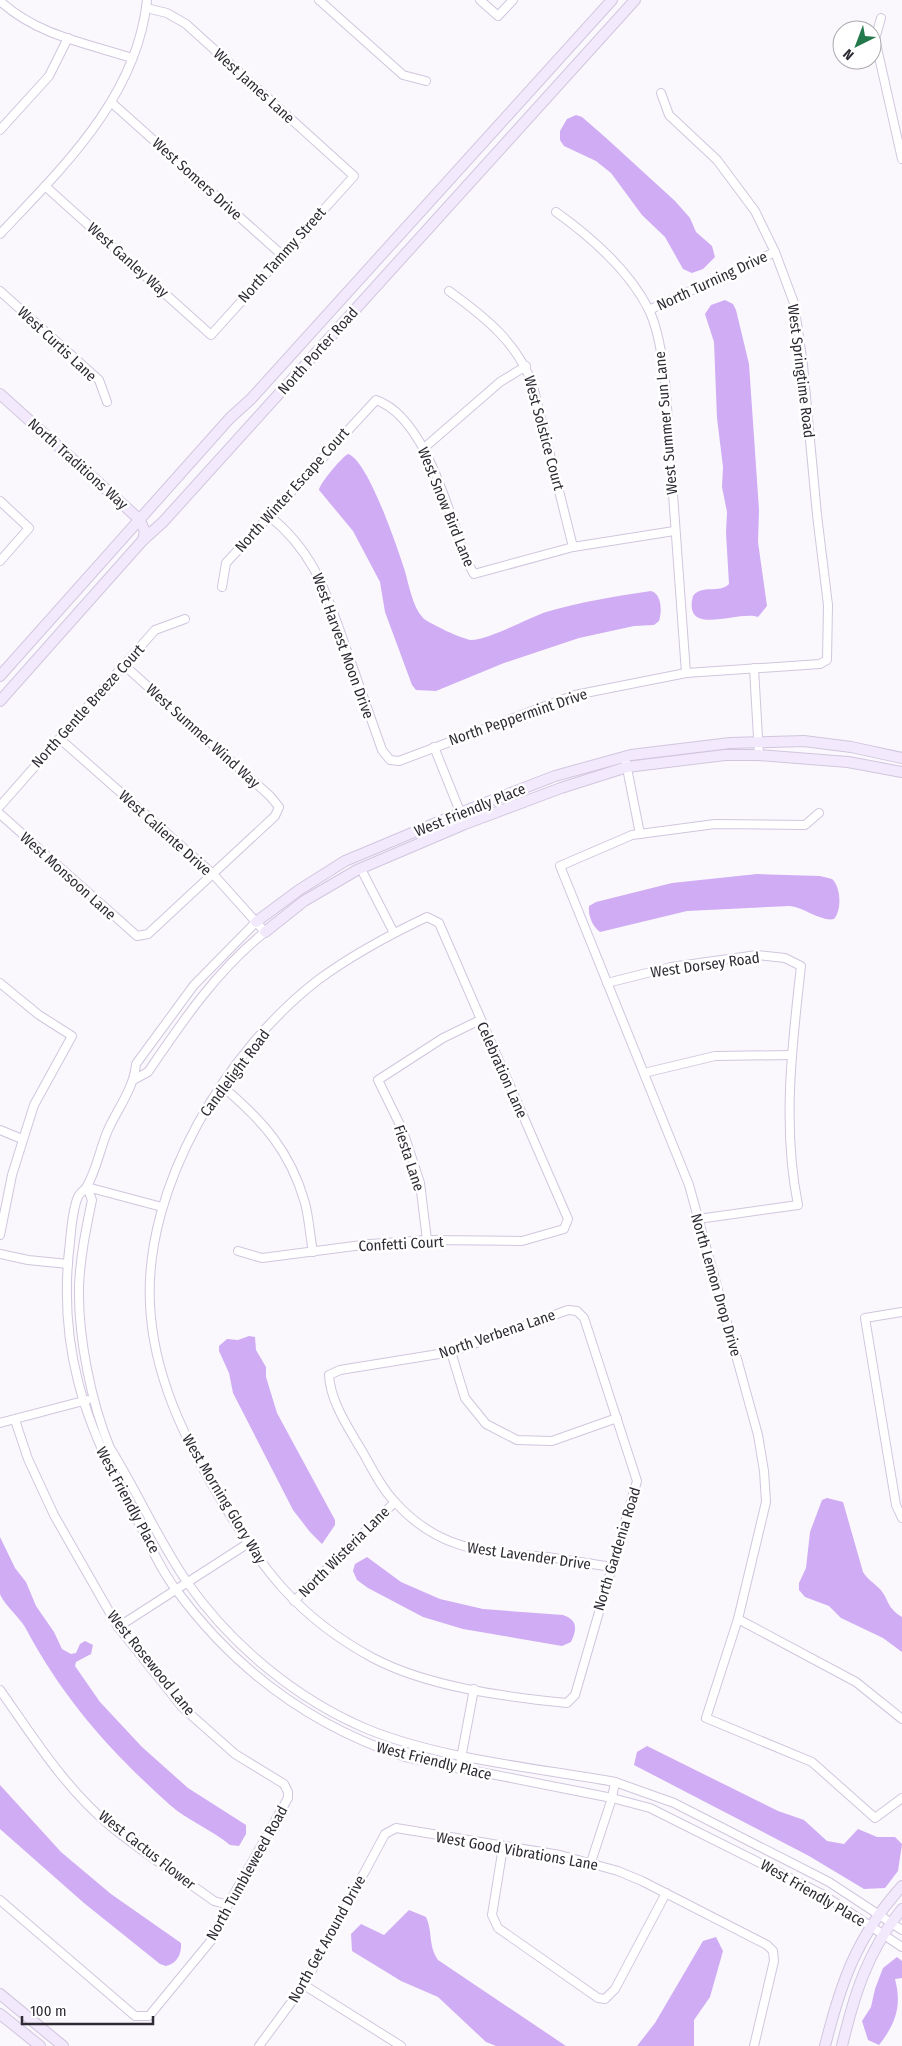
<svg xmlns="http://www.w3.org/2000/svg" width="902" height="2046" font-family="'Fira Sans Condensed',sans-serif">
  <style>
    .water { fill: #cfacf4 }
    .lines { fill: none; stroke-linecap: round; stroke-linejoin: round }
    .street-casing { stroke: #d1c6de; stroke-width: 10 }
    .secondary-casing { stroke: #d1c6de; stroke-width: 12 }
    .street { stroke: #fff; stroke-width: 8 }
    .secondary { stroke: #f3e9fd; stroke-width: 10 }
    .labels { text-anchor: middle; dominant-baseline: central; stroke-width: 5; stroke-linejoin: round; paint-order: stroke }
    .street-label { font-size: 15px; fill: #2f2b34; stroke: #fff }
  </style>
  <rect width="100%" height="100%" fill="#faf8fd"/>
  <g class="water">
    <polygon points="576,115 582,117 605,137 675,201 690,218 696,232 712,246 715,257 703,269 692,273 683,269 665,237 642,215 611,173 596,161 564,146 560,140 560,131 567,119"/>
    <path d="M 725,300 L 733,304 L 736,310 L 749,364 L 759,510 L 758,542 L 767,606 L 758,617 C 739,610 682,638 693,596 C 702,584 719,594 729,584 L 726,533 L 727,512 L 722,487 L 723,467 L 717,418 L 714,342 L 705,314 L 711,305 Z"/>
    <path d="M 348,454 C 368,460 397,547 404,568 C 409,584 412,606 423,618 C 430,624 462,639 471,640 C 489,640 528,618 546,612 C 580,602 616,596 651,591 C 662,594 662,612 659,621 L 654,625 L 634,626 L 579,638 L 504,663 L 436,691 L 416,690 L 412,685 L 385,612 L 380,582 L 353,531 L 319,490 C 320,483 342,457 348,454 Z"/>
    <path d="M 757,874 L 820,876 L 832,879 C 841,887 842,910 834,919 C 822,922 805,908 790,906 L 687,911 L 600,932 C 592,926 588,915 589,906 L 596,902 L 672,883 Z"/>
    <polygon points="249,1336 255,1337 256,1350 266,1367 266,1377 277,1413 335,1520 335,1525 322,1544 310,1532 293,1510 233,1393 229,1373 219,1351 219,1346 227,1339 238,1340"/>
    <path d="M 827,1498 L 843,1502 L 863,1572 C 868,1580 874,1583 880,1589 C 890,1601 886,1607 902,1617 L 902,1652 L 883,1638 L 841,1618 L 829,1606 L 805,1597 L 799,1590 L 799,1583 L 806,1568 L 810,1532 L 822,1500 Z"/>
    <path d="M 0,1537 L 15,1568 L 26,1582 L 36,1606 L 54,1632 L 62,1649 L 71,1654 L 76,1653 L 80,1644 L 85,1641 L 93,1645 L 91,1654 L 76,1662 L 75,1666 L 100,1702 L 142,1747 L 188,1788 L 246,1825 L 246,1834 L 239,1846 L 230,1845 C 212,1830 187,1820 170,1805 C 109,1750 64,1700 25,1627 C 19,1617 3,1603 0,1594 C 0,1583 0,1550 0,1537 Z"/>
    <path d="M 367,1557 L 401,1582 L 440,1599 L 483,1609 L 563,1615 C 578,1620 577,1629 571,1642 L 562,1646 L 463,1629 L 423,1617 L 368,1588 L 357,1580 L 353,1571 L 355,1564 Z"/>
    <polygon points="647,1746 778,1811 804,1820 827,1841 844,1844 858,1829 877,1837 895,1837 902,1844 898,1871 885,1888 864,1889 809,1856 634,1765 637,1752"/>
    <path d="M 0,1785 L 61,1852 L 111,1894 L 181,1943 C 182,1953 177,1964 166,1966 L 160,1964 L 84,1903 L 0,1829 Z"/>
    <path d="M 409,1910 L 426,1917 C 433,1933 428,1945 438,1960 L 566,2046 L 496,2046 L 486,2042 L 438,1997 L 401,1981 L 352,1951 L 351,1934 L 361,1924 L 384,1935 Z"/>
    <polygon points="716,1937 723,1951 710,1997 694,2020 694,2046 637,2046 655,2023 703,1941"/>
    <path d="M 897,1957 L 902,1961 L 902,1978 L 895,1979 C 902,2006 896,2023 879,2045 L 868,2040 L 862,2021 L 871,2007 L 875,1989 L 883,1968 Z"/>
  </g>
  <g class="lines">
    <g class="street-casing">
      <g id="street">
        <polyline points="319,0 403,75 426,81"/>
        <polyline points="480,0 498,16 513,0"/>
        <path d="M 0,1 C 37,35 85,43 132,58"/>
        <polyline points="881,18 875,39 902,159"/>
        <polyline points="112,103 282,255"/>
        <polyline points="0,130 49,76 68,38"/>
        <polyline points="45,186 211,335 354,176 186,24 167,13 146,8"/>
        <path d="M 556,212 C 591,237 629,270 649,310 C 666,346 667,412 670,453 C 675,526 680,599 686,673"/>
        <path d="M 0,234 C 63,167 137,97 147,0"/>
        <polyline points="0,291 99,380 107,402"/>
        <path d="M 449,291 C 485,317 518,343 533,386 L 573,547"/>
        <polyline points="649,310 775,252"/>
        <polyline points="424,448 500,382 526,366"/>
        <polyline points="0,501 29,528 0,561"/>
        <path d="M 268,515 C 315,552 327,595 346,648 C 358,682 370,716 382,750 L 390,760 L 399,761 L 575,695 L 686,673 L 820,664 L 827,660 L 828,605 L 817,515 L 803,365 L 794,303 L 775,252 L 755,211 L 717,160 L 669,115 L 661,93"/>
        <path d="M 222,587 L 226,563 L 376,400 C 426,417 450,516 467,562 L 474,574 L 573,547 L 674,531"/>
        <polyline points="754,668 759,755"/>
        <path d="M 60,739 L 213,874 L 265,932 C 217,970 182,1022 148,1072 L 135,1079"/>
        <polyline points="434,747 465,824"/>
        <polyline points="626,763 640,834"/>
        <polyline points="0,806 155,630 185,619"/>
        <polyline points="819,813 805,825 715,824 632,835 560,866 689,1185 758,1435 764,1471 766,1502 738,1619 706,1718 812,1762 875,1818 902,1798"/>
        <polyline points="0,814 137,936 148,934 275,816 279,807 270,796 125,666"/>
        <polyline points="361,869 394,933"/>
        <path d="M 256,922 L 194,985 L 136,1064 C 134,1088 118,1108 108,1130 C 100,1148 97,1169 87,1186 C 85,1190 81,1192 79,1195 C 73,1205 71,1230 70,1242 C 57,1345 84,1423 133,1512 C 147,1538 159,1568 177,1591 C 236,1671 311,1726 405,1757 L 612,1798 L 650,1808 L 822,1894 L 902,1947"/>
        <polyline points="0,983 39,1015 72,1036 34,1105 12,1175 0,1235"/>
        <path d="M 607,983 L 671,967 L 757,955 L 785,958 L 801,966 C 792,1046 782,1126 798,1205 L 698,1219"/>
        <polyline points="644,1073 715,1056 791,1055"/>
        <path d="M 222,1086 C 262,1120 290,1150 305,1203 C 309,1218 310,1236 313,1252"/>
        <polyline points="0,1130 22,1139"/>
        <path d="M 87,1187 L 92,1200 C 86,1229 80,1258 79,1287 C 78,1337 91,1402 110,1448 C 137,1491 158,1540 187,1582 C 231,1645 296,1699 367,1729 C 440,1759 537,1768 615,1782 L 674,1803 L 829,1882 L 902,1930"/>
        <polyline points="87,1187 162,1207"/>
        <polyline points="427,1240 420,1183 403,1131 378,1080 443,1038 480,1020"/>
        <path d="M 238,1251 L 262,1258 L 370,1244 L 427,1240 L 522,1241 L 564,1229 L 568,1219 L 439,923 L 427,917 C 389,935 352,955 318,980 C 227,1050 144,1186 150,1304 C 153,1373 183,1436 218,1495 C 261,1568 297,1617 373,1658 C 428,1687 506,1697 567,1703 L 575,1695 L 637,1481 L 584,1318 L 577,1311 L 568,1310 L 451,1352 L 340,1370 L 329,1375 C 330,1401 349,1429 362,1451 C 372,1468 381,1488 395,1502 C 440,1552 486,1552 548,1557 C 569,1560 591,1564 612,1567"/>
        <polyline points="0,1254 28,1260 68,1264"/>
        <polyline points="902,1312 865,1318 896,1505 902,1518"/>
        <polyline points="451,1352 465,1398 486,1424 517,1440 552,1441 617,1418"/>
        <polyline points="0,1423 87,1400"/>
        <polyline points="294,1601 395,1502"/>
        <polyline points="738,1619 856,1682 902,1719"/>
        <polyline points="118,1627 247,1544"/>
        <path d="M 0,1690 C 34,1738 66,1790 113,1828 C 145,1854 181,1877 214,1901 L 228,1905"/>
        <polyline points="459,1769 474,1689"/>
        <polyline points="503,1847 492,1915 498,1928 598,1998 605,1999 615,1989 666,1893"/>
        <polyline points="591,1862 612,1798 615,1782"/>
        <polyline points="0,1900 135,2016 149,2016 214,1937 228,1905 288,1798 288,1792 284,1784 235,1754 182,1707 118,1627 54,1515 28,1459 15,1420"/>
        <polyline points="304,1985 401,2046"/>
        <polyline points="259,2046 304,1985 385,1834 396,1828 560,1855 618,1871 642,1881 767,1945 773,1951 774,1961 754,2046"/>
      </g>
    </g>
    <g class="secondary-casing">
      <g id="secondary">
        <polyline points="0,394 139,519 145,531 143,540"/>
        <polyline points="0,676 230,418 251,399 612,0"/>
        <polyline points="0,701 143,540 163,522 635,0"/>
        <polyline points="256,922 299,890 345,861 462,812 555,776 631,755 730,743 804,741 851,747 902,758"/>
        <polyline points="265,932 304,901 357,870 465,824 561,788 627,767 725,755 759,755 848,762 902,772"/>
        <polyline points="0,1994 63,2046"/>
        <polyline points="0,2014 40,2046"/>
        <path d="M 825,2046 C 841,1982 857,1936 902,1886"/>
        <path d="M 842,2046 C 854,1995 868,1950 902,1909"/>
      </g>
    </g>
    <use href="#street" class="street"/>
    <use href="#secondary" class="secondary"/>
  </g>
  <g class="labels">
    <g class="street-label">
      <text transform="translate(254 86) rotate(42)">West James Lane</text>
      <text transform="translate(197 179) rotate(42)">West Somers Drive</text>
      <text transform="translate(282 255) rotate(-48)">North Tammy Street</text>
      <text transform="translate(128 260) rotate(42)">West Ganley Way</text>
      <text transform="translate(712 281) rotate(-25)">North Turning Drive</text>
      <text transform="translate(57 344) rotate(43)">West Curtis Lane</text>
      <text transform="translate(318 351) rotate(-48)">North Porter Road</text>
      <text transform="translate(801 371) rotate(83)">West Springtime Road</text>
      <text transform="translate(666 423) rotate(-95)">West Summer Sun Lane</text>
      <text transform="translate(544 433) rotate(75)">West Solstice Court</text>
      <text transform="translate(78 464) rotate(42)">North Traditions Way</text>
      <text transform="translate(292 490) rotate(-48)">North Winter Escape Court</text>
      <text transform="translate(446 507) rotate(68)">West Snow Bird Lane</text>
      <text transform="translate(343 646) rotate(70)">West Harvest Moon Drive</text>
      <text transform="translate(88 706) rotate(-48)">North Gentle Breeze Court</text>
      <text transform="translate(518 717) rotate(-19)">North Peppermint Drive</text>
      <text transform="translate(203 736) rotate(42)">West Summer Wind Way</text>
      <text transform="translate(470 810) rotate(-22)">West Friendly Place</text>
      <text transform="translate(165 833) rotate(42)">West Caliente Drive</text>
      <text transform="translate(68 876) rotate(42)">West Monsoon Lane</text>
      <text transform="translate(705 965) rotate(-8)">West Dorsey Road</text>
      <text transform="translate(502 1070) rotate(66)">Celebration Lane</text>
      <text transform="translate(235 1073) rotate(-53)">Candlelight Road</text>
      <text transform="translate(409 1158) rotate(72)">Fiesta Lane</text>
      <text transform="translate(401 1244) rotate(-3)">Confetti Court</text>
      <text transform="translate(716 1285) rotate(74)">North Lemon Drop Drive</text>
      <text transform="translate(497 1334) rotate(-19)">North Verbena Lane</text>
      <text transform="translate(224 1499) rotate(59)">West Morning Glory Way</text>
      <text transform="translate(128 1500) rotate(62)">West Friendly Place</text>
      <text transform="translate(617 1549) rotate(-73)">North Gardenia Road</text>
      <text transform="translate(344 1552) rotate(-45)">North Wisteria Lane</text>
      <text transform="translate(529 1556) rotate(8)">West Lavender Drive</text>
      <text transform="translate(151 1663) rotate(51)">West Rosewood Lane</text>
      <text transform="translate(434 1761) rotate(14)">West Friendly Place</text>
      <text transform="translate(147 1850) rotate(38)">West Cactus Flower</text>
      <text transform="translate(517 1851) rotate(10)">West Good Vibrations Lane</text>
      <text transform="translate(247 1873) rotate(-61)">North Tumbleweed Road</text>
      <text transform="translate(813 1893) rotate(30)">West Friendly Place</text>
      <text transform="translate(327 1939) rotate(-61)">North Get Around Drive</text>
    </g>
  </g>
  <g transform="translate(857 45) rotate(222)"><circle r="24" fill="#ffffff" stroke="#acaaae"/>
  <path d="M0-4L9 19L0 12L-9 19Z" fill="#24794c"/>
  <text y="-8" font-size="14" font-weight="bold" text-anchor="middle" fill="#2f2b34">N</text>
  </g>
  <path d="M22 2016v8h131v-8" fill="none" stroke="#2f2b34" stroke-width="2.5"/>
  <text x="30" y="2016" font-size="15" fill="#2f2b34" stroke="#ffffff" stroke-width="4" paint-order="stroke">100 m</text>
</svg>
